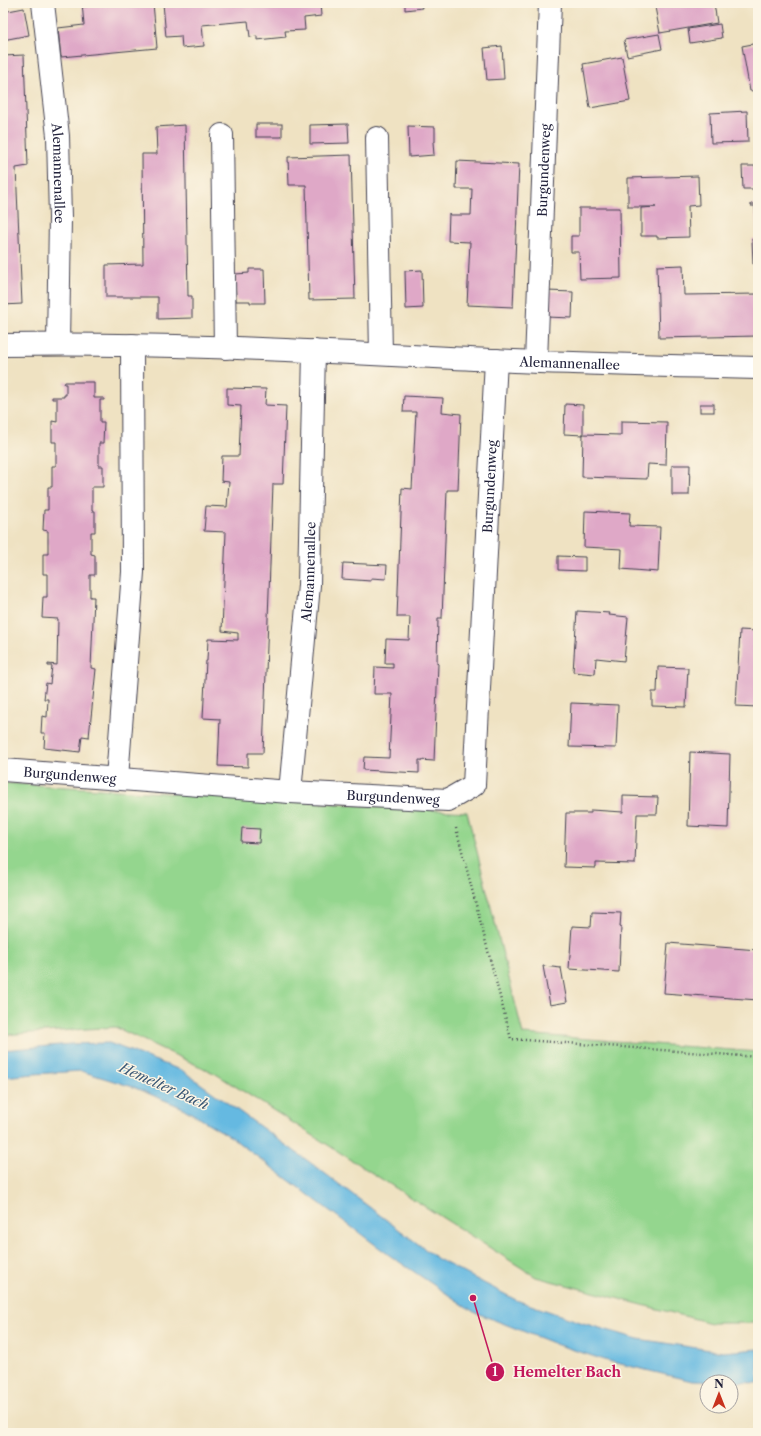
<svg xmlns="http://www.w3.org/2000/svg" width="761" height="1436" font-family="'Libre Caslon Text',serif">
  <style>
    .green { fill: #94d68e; stroke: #5b7c64 }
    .water { fill: #65b9e1; stroke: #446e8e }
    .building { fill: #dfa8c7 }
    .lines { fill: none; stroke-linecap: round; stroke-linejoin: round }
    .minor-casing { stroke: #413f4f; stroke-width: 24 }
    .path { stroke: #413f4f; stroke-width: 2.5; stroke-dasharray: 1 3; stroke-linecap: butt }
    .minor { stroke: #fff; stroke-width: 22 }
    .labels { text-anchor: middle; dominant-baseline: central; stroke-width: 3; stroke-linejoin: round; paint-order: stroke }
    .street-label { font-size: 13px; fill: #22223b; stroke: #fcf5e5 }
    .water-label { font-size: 14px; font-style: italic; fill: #395775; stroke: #fcf5e5 }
    .leader { fill: none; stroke: #c2185b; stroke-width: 1.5 }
    .callout-dot { fill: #c2185b; stroke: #fcf5e5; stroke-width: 1.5 }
    .mark-label { font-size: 12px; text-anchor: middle; font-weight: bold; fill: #fff }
    .callout-label { font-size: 14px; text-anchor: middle; font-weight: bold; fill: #c2185b; stroke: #fcf5e5; stroke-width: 3; stroke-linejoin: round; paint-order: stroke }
  </style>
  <rect width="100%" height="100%" fill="#fcf5e5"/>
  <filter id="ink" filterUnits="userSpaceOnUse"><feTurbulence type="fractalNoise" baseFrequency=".025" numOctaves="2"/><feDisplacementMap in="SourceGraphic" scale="8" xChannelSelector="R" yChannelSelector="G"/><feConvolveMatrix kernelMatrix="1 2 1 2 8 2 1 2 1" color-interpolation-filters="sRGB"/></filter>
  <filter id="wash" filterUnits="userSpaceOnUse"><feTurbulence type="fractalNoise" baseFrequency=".012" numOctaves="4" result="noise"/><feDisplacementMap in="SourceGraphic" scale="16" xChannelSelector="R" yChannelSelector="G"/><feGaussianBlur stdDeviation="0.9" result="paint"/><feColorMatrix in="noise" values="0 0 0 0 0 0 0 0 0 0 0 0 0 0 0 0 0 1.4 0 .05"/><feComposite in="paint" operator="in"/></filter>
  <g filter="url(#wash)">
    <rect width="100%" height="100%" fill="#efe2c2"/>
    <polygon class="green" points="3,783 467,812 523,1034 758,1052 758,1323 711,1323 536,1277 216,1074 115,1027 3,1035"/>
    <polygon class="water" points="109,1043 183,1071 315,1166 438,1259 516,1300 586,1324 638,1339 723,1352 758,1349 758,1383 692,1381 608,1361 558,1345 474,1312 389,1255 231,1137 181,1107 133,1087 81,1071 34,1074 3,1077 3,1050 71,1044"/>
    <g id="blocks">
      <g class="building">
        <polygon points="82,3 83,3 83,7 122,3 153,3 157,48 61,57 58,28 84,25"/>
        <polygon points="163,3 320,3 321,16 304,18 305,30 285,31 286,37 257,40 257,36 250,37 248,21 202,25 204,46 182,48 181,36 166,37"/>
        <polygon points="405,3 421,3 422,8 405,10"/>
        <polygon points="676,3 714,3 717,23 660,33 655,7"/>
        <polygon points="24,8 29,35 3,40 3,12"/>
        <polygon points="720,24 722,38 690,43 688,29"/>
        <polygon points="659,34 662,49 627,56 624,40"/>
        <polygon points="758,43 758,90 750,91 742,46"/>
        <polygon points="502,46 504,79 487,80 484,48"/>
        <polygon points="24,55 28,166 16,168 22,304 3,305 3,56"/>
        <polygon points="622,57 630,101 590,108 583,64"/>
        <polygon points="747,111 748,142 711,143 710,113"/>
        <rect x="256" y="124" width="26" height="13"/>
        <polygon points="348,124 349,143 310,144 310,125"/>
        <polygon points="185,125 188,296 192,296 192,318 158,319 158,297 106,297 106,265 143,264 142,154 157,154 156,127"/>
        <polygon points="408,126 435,127 435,142 433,142 434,155 409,157"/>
        <polygon points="351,155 355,299 309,300 306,185 289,185 288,157"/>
        <polygon points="457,161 519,164 513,307 467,305 470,242 448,241 449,213 450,215 471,215 472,189 456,189"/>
        <polygon points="742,166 758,166 758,189 743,189"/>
        <polygon points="698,176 699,205 688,206 689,237 657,238 657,236 641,236 641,208 656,207 628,207 628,178"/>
        <polygon points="751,204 758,204 758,263 753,264 752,239 757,239 755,206 751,206"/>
        <polygon points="579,208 620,208 621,278 580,279 579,252 571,252 571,236 579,236"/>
        <polygon points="683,265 684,295 758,294 758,336 659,338 657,266"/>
        <polygon points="249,269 264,269 265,303 250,303 250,301 236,301 235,274 249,273"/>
        <polygon points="422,270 423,308 406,309 405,271"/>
        <polygon points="547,291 573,292 572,318 546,317"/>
        <polygon points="65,382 94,382 94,398 104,398 104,400 100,400 100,422 104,422 103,443 99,443 99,466 103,466 103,487 92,487 92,511 95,511 95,532 91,532 91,554 95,555 95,575 90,575 90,597 94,597 91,668 96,669 89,737 82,736 80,752 44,748 45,733 41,733 42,716 47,717 48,699 44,699 46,683 50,684 52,666 48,666 48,664 57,665 58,619 42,618 43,597 47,597 47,574 43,574 43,554 48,554 48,531 43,530 44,510 48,510 48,487 52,487 52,466 56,466 56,442 52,442 52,421 57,422 57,399 52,399 52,397 64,397 64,395 66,395 66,384 64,384"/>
        <polygon points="227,388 266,389 265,405 286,406 283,484 273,484 263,753 248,753 248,767 218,766 220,719 203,718 206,661 207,661 208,639 238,640 238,633 222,631 226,532 204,531 206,506 227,507 229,482 221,481 222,456 239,456 241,406 227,405"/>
        <polygon points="404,396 443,398 442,412 461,414 458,490 447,490 442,618 438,618 437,663 438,664 434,761 419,760 419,773 363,770 364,757 389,758 392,694 374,694 375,667 393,668 393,663 385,663 386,639 409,640 410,617 397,617 402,488 412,489 416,412 403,412"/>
        <polygon points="565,404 583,405 583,435 564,434"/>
        <rect x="700" y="404" width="14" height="8"/>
        <polygon points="621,421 667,422 666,465 648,464 647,479 582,477 583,434 621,435"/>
        <polygon points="672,465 690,465 689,495 672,495"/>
        <polygon points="585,511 630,513 629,526 660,527 658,572 621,569 622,549 584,547"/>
        <polygon points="558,556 585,557 585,571 558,570"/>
        <polygon points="343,563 387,565 386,579 371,578 371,581 342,579"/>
        <polygon points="577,611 610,613 609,615 628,617 624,661 596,658 595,674 573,672"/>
        <polygon points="740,630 758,631 758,707 736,706"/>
        <polygon points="658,667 688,668 686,707 652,706 652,692 657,692"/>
        <polygon points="571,703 618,705 616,748 569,747"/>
        <polygon points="690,752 730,754 728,828 688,826"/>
        <polygon points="623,796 658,797 657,814 637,814 635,864 596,863 596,868 564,867 566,813 591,813 591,810 623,812"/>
        <polygon points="242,828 260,829 259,843 241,842"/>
        <polygon points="592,912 621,913 620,927 621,927 619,972 569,969 572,926 591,927"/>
        <polygon points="668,943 758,950 758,1000 664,993"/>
        <polygon points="543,966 561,968 567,1002 550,1005"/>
      </g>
    </g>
  </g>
  <g filter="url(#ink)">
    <use href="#blocks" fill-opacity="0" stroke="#413f4f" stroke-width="1"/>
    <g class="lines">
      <g class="minor-casing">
        <g id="minor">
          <path id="s1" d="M 43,3 L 58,136 L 60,218 L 58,344"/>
          <polyline points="222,135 225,348"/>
          <polyline points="377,138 381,354"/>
          <path id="s2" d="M 3,345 C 166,342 330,352 492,360 C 581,364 669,366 758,368"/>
          <path id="s3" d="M 536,361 L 550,3"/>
          <path id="s4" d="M 3,770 L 290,792 L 448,800 L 474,785 L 496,360"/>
          <polyline points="117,778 133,572 132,345"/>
          <path id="s5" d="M 290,792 L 309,585 L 314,351"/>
        </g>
      </g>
      <polyline class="path" points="456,828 511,1039 758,1057"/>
      <use href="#minor" class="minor"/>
    </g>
  </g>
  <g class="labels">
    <g class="street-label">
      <text stroke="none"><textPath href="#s3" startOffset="191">Burgundenweg</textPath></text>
      <text stroke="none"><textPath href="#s1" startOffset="171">Alemannenallee</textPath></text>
      <text stroke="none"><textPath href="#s2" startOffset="567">Alemannenallee</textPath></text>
      <text stroke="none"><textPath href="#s4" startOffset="775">Burgundenweg</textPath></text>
      <text stroke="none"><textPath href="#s5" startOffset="221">Alemannenallee</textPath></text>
      <text stroke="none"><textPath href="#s4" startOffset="67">Burgundenweg</textPath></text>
      <text stroke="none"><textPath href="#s4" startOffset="391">Burgundenweg</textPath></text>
    </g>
    <g class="water-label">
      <text transform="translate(164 1086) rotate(24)">Hemelter Bach</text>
    </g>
  </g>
  <path class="leader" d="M473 1298L495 1372"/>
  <g class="callout-dot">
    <circle cx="473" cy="1298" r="4"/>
    <circle cx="495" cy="1372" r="10"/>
  </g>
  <g class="mark-label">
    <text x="495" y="1376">1</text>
  </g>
  <g class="callout-label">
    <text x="567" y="1377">Hemelter Bach</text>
  </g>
  <rect width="761" height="1436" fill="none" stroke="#fcf5e5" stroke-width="16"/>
  <g transform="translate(719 1394)"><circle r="19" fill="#fcf5e5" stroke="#a5a1a1"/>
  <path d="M0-3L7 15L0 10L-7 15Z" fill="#c8321e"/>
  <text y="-6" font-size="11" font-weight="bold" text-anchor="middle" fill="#22223b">N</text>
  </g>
</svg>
